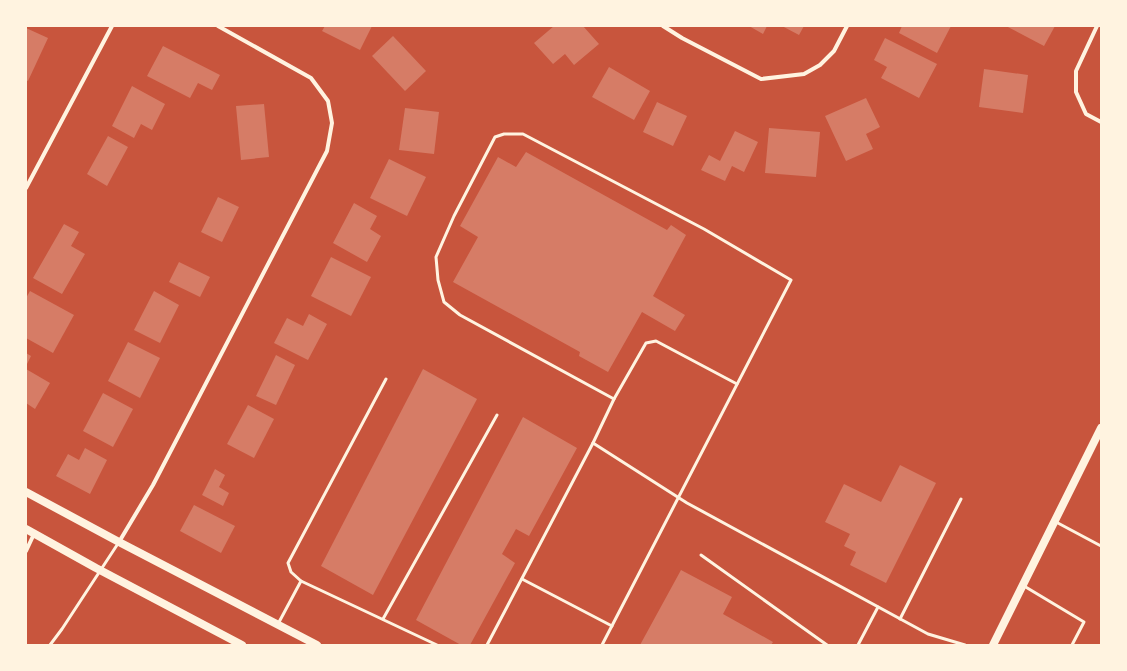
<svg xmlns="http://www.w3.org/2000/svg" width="1127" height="671" font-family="'Alegreya Sans',sans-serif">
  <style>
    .building { fill: #d67c66 }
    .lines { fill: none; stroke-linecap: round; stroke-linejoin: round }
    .service { stroke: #fff3e0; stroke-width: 3 }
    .minor { stroke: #fff3e0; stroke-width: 4 }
    .secondary { stroke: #fff3e0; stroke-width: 8 }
  </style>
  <rect width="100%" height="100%" fill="#c8553d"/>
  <g class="building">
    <polygon points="325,26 372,26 360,50 322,31"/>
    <polygon points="554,26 583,26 599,44 574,65 565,54 553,64 534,43"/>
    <polygon points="749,26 767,26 763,34"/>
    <polygon points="782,26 804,26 799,35"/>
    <polygon points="902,26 951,26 937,53 899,33"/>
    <polygon points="1006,26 1055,26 1044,46"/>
    <polygon points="26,28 48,38 28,81 26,80"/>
    <polygon points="393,36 426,71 405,91 372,56"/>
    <polygon points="885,38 937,64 919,98 881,78 887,67 874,60"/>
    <polygon points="163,46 220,75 212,90 198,83 190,98 147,76"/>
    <polygon points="609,67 650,91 634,120 592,97"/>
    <polygon points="984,69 1028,75 1023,113 979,107"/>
    <polygon points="132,86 165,104 152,130 141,124 134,138 112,126"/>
    <polygon points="866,98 880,127 866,134 873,149 846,161 825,116"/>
    <polygon points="657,102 687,116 673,146 643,132"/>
    <polygon points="264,104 269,157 241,160 236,106"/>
    <polygon points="405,108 439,112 434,154 399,150"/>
    <polygon points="769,128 820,132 816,177 765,173"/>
    <polygon points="735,131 758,142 744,172 732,166 725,181 701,170 709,155 720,161"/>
    <polygon points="108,136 128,147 107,186 87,174"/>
    <polygon points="526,152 667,230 671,225 686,235 653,296 685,315 675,331 642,312 608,372 579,356 580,352 453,282 478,237 460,226 498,157 516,167"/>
    <polygon points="389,159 426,177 407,216 370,198"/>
    <polygon points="218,197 239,207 222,242 201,232"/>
    <polygon points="354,203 377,216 370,229 381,236 367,262 333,243"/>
    <polygon points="64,224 79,232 71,246 85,254 62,294 33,278"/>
    <polygon points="331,257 371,277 351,316 311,296"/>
    <polygon points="179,262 210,277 200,297 169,282"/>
    <polygon points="30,291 74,315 53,353 26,338 26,298"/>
    <polygon points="154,291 179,305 160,343 134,330"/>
    <polygon points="309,314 327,324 308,360 274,343 287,318 303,326"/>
    <polygon points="128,342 160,358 140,398 108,381"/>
    <polygon points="26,353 31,356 26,366"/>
    <polygon points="276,355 295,365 276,405 256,396"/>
    <polygon points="26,369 50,383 35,409 26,403"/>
    <polygon points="423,369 477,399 373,595 321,566"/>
    <polygon points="103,393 133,409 113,447 83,431"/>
    <polygon points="248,405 274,419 254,458 227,444"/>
    <polygon points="523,417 577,448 529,536 516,529 502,554 515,563 470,645 461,645 416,620"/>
    <polygon points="85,448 107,460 90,494 56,476 68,454 79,460"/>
    <polygon points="900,465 936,483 886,583 850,565 856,552 844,546 850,534 825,522 844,484 881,502"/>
    <polygon points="215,469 225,475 219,487 229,493 223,506 202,495"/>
    <polygon points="194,505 235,526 221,553 180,531"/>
    <polygon points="681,570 732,597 723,614 773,642 771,645 640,645"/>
  </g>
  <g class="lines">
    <g class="service">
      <polyline points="386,379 288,563 291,572 301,581 437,645"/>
      <polyline points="614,399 646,343 656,341 737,384"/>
      <polyline points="593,443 614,399 460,315 444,302 438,280 436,257 454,216 495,137 504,134 523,134 704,229 791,280 602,645"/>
      <polyline points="1056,522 1101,546"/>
      <polyline points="701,555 827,645"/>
      <polyline points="522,579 612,626"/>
      <polyline points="1024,586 1084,622 1072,645"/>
      <polyline points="383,619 497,415"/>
      <polyline points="900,619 961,499"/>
      <polyline points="278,624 301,581"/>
      <polyline points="50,645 62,629 119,542"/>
      <polyline points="487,645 593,443 687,503 928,634 965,645"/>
      <polyline points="858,645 878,607"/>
    </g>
    <g class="minor">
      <polyline points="663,26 682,38 761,79 804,74 820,65 834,51 847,26"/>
      <polyline points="1097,26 1076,71 1076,92 1086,114 1101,122"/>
      <polyline points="26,188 112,26"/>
      <polyline points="119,542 153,485 327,151 332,123 328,101 311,78 218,26"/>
      <polyline points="26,551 34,534"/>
    </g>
    <g class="secondary">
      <polyline points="26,492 119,542 317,645"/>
      <polyline points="26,529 96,568 242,645"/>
      <polyline points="993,645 1101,428"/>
    </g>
  </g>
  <rect width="1127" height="671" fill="none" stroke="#fff3e0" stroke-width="54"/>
</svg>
